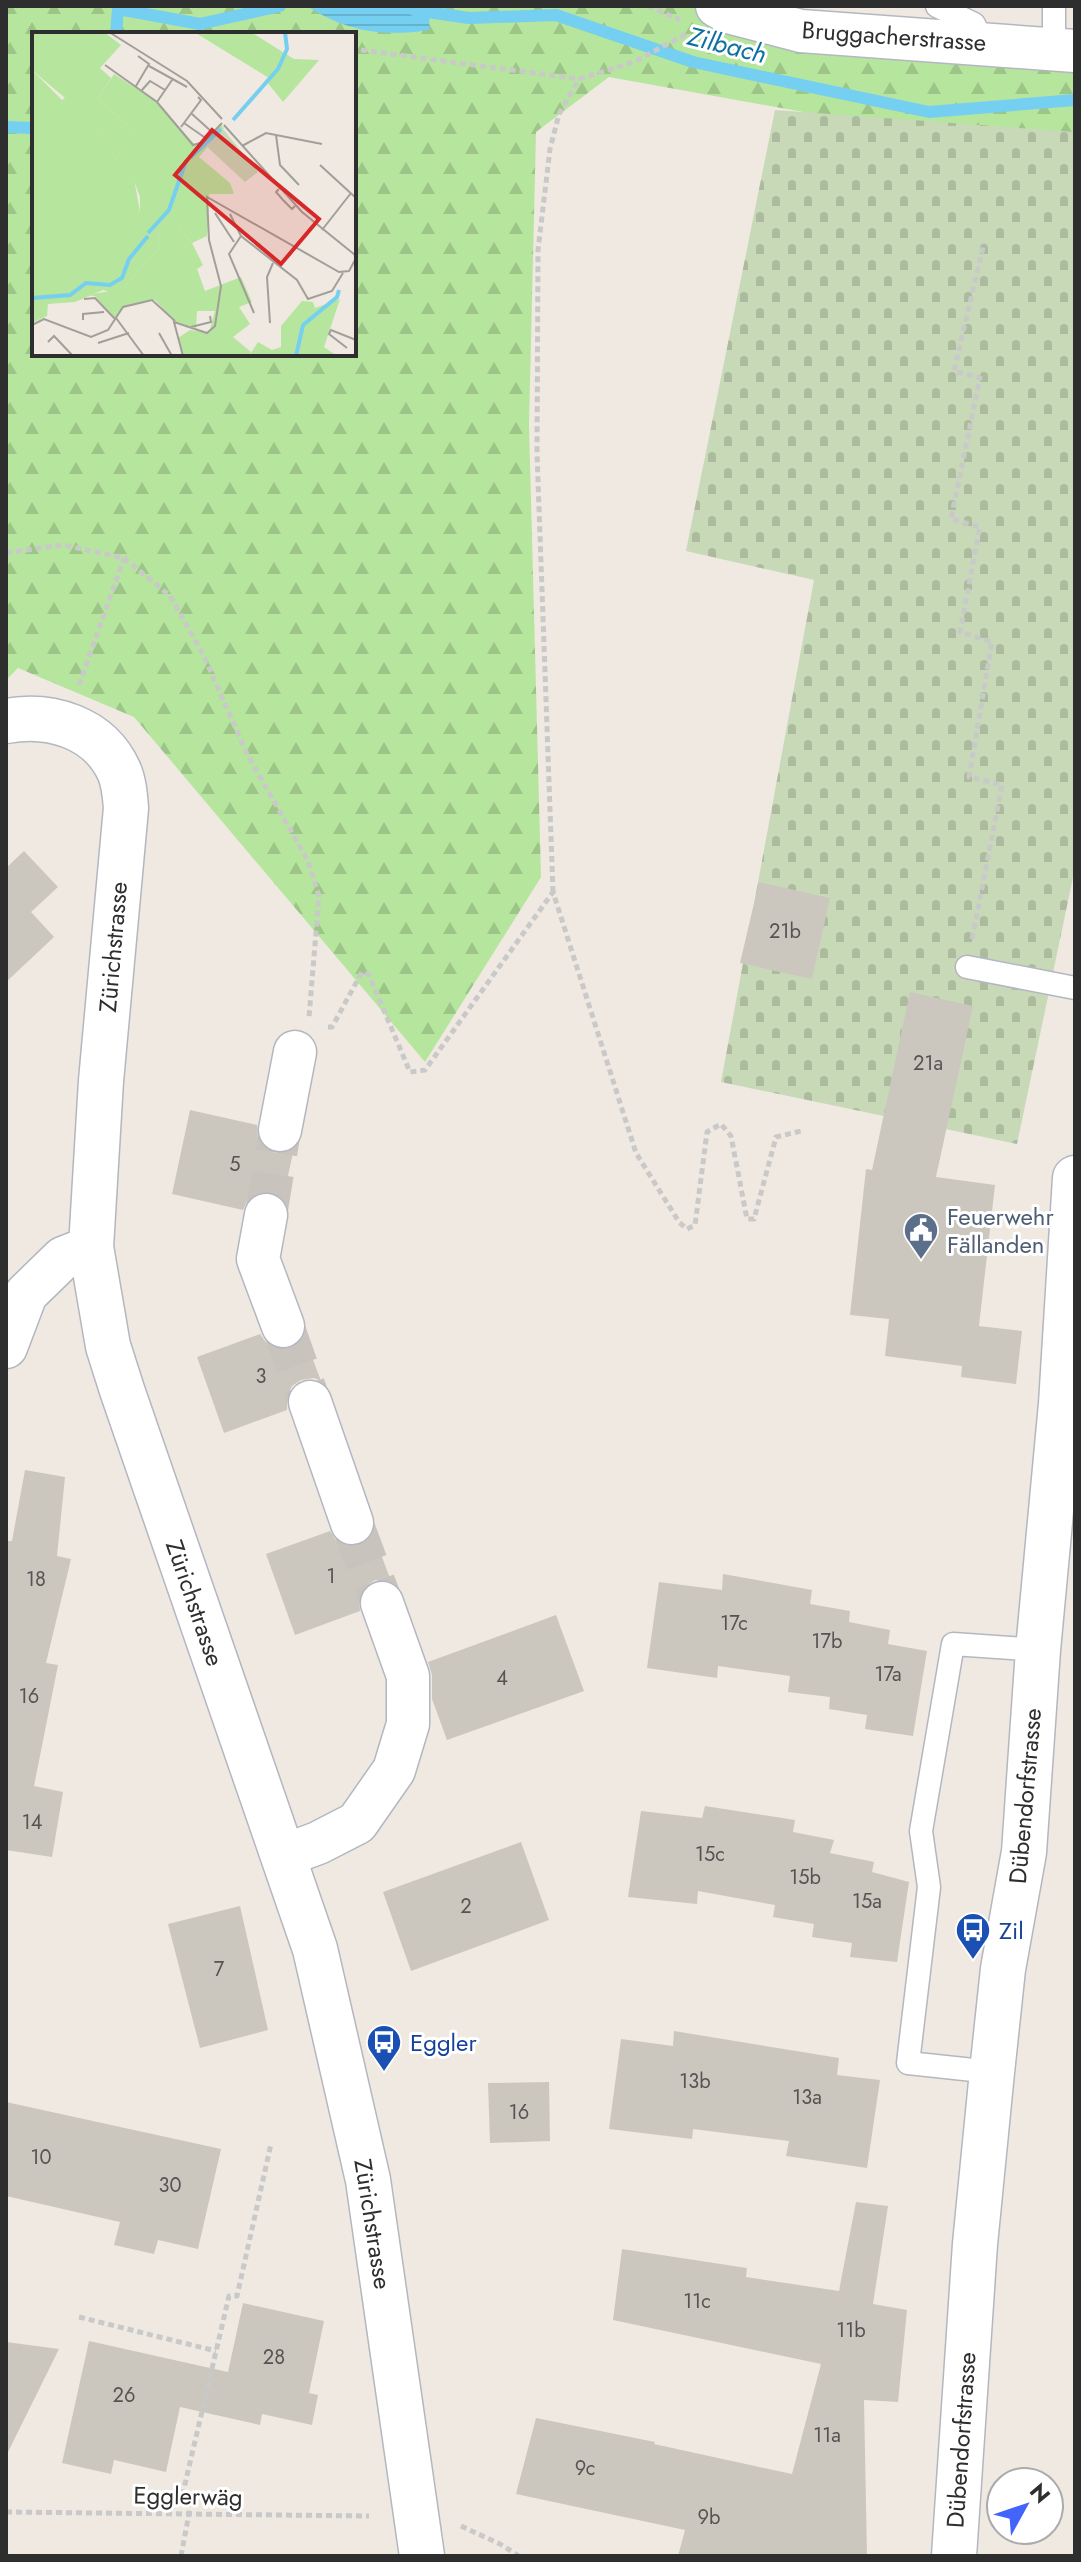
<svg xmlns="http://www.w3.org/2000/svg" width="1081" height="2562" font-family="Jost,sans-serif">
  <style>
    .forest { fill: url(#forest-firs); fill-rule: evenodd }
    .cemetery { fill: url(#cemetery-stones) }
    .water { fill: url(#water-rules) }
    .lines { fill: none; stroke-linecap: round; stroke-linejoin: round }
    .stream { stroke: #75cff0; stroke-width: 12 }
    .building { fill: #cbc7bf }
    .minor-tunnel { stroke: #c8c4bd; stroke-width: 42; stroke-dasharray: 42 21; stroke-linecap: butt }
    .service-casing { stroke: #b4b7c1; stroke-width: 25 }
    .minor-casing { stroke: #b4b7c1; stroke-width: 45 }
    .secondary-casing { stroke: #b4b7c1; stroke-width: 47 }
    .path { stroke: #c9c9c9; stroke-width: 5; stroke-dasharray: 6 4; stroke-linecap: butt }
    .service { stroke: #fff; stroke-width: 22 }
    .minor { stroke: #fff; stroke-width: 42 }
    .secondary { stroke: #fff; stroke-width: 44 }
    .labels { text-anchor: middle; dominant-baseline: central; stroke-width: 6; stroke-linejoin: round; paint-order: stroke }
    .number-label { font-size: 20px; fill: #555452 }
    .street-label { font-size: 24px; fill: #2e2e2e; stroke: #fff }
    .service-label { font-size: 24px; fill: #4e5e75; stroke: #fff; text-anchor: start }
    .transit-label { font-size: 24px; fill: #164399; stroke: #fff; text-anchor: start }
    .water-label { font-size: 26px; font-style: italic; fill: #0d6fa3; stroke: #fff }
    .inset-river { fill: none; stroke: #75cff0; stroke-width: 4 }
    .inset-road { fill: none; stroke: #a29e99; stroke-width: 2 }
    .view { fill: #d62828; fill-opacity: 0.15; stroke: #d62828; stroke-width: 4 }
    .inset-edge { fill: none; stroke: #2e2e2e; stroke-width: 4 }
  </style>
  <defs>
    <pattern id="forest-firs" width="22" height="20" patternUnits="userSpaceOnUse" patternTransform="scale(2)"><rect width="22" height="20" fill="#b6e59e"/><path d="M5 1l3.5 6h-7zM16 11l3.5 6h-7z" fill="#9dc588"/></pattern>
    <pattern id="cemetery-stones" width="16" height="16" patternUnits="userSpaceOnUse" patternTransform="scale(2)"><rect width="16" height="16" fill="#c8d9b8"/><path d="M2 7V4a2 2 0 0 1 4 0v3zM10 15v-3a2 2 0 0 1 4 0v3z" fill="#acbb9e"/></pattern>
    <pattern id="water-rules" width="6" height="5" patternUnits="userSpaceOnUse" patternTransform="scale(2)"><rect width="6" height="5" fill="#75cff0"/><path d="M0 2.5h6" fill="none" stroke="#66b2ce"/></pattern>
  </defs>
  <rect width="100%" height="100%" fill="#efe9e1"/>
  <path class="forest" d="M 6,6 L 717,6 L 1075,51 L 1075,161 L 609,77 L 536,132 L 529,425 L 541,877 L 425,1062 L 134,717 L 18,668 L 6,680 ZM 34,34 L 354,34 L 354,354 L 34,354 Z"/>
  <polygon class="cemetery" points="775,110 1075,132 1075,868 1017,1144 721,1082 814,580 686,551"/>
  <path class="water" d="M 307,6 L 430,6 L 429,30 C 383,37 347,32 307,6 Z"/>
  <g class="lines">
    <g class="stream">
      <polyline points="414,10 469,18 556,15 693,62 929,112 1075,100"/>
      <polyline points="116,34 118,9 200,24 280,6"/>
      <polyline points="6,127 34,128"/>
    </g>
  </g>
  <g class="building">
    <polygon points="24,851 58,887 31,912 54,937 6,982 6,868"/>
    <polygon points="759,882 830,898 812,979 740,963"/>
    <polygon points="910,992 973,1006 936,1177 995,1185 979,1326 1022,1331 1016,1384 961,1377 962,1366 885,1356 889,1319 850,1315 866,1169 872,1170"/>
    <polygon points="190,1110 257,1125 258,1139 265,1149 275,1153 287,1153 294,1148 283,1199 271,1192 259,1192 248,1199 243,1210 172,1194"/>
    <polygon points="260,1334 268,1345 280,1350 292,1348 304,1336 321,1381 314,1378 301,1380 292,1386 287,1397 287,1410 224,1433 197,1357"/>
    <polygon points="25,1470 65,1477 57,1556 71,1559 46,1663 58,1665 34,1786 63,1792 52,1857 6,1850 6,1541 12,1541"/>
    <polygon points="330,1531 337,1542 348,1547 361,1545 370,1539 373,1533 391,1581 375,1580 364,1587 359,1598 360,1611 295,1635 266,1554"/>
    <polygon points="723,1574 812,1590 810,1604 850,1611 849,1622 890,1630 888,1644 927,1651 913,1736 865,1729 867,1715 829,1709 830,1697 788,1692 790,1676 718,1666 717,1678 647,1668 659,1582 722,1590"/>
    <polygon points="556,1615 584,1691 447,1740 432,1699 432,1675 428,1662"/>
    <polygon points="705,1806 795,1820 793,1832 834,1840 830,1853 874,1862 872,1872 909,1882 897,1962 850,1957 852,1943 812,1937 814,1924 773,1917 775,1905 698,1891 697,1904 628,1897 641,1811 702,1818"/>
    <polygon points="521,1842 549,1920 411,1971 383,1892"/>
    <polygon points="240,1906 268,2030 200,2048 168,1924"/>
    <polygon points="674,2031 839,2058 837,2075 880,2080 867,2168 786,2156 789,2141 693,2129 692,2139 609,2129 621,2039 673,2046"/>
    <polygon points="549,2082 550,2141 490,2143 488,2083"/>
    <polygon points="6,2102 221,2149 198,2249 158,2240 154,2254 114,2245 120,2222 6,2196"/>
    <polygon points="856,2202 888,2206 873,2304 907,2310 898,2402 864,2400 867,2556 678,2556 685,2530 516,2494 536,2418 655,2442 654,2444 792,2474 821,2364 613,2320 622,2249 747,2268 746,2277 839,2291"/>
    <polygon points="243,2303 324,2321 309,2393 318,2395 312,2425 262,2414 260,2425 180,2407 166,2472 114,2460 111,2474 62,2463 89,2341 228,2372"/>
    <polygon points="6,2342 59,2349 6,2456"/>
  </g>
  <g class="lines">
    <g class="minor-tunnel">
      <polyline points="266,1215 280,1130"/>
      <polyline points="283,1326 310,1402"/>
      <polyline points="352,1523 382,1603"/>
    </g>
    <g class="service-casing">
      <g id="service">
        <polyline points="937,6 974,24 983,42"/>
        <polyline points="1054,6 1054,49"/>
        <polyline points="967,967 1075,988"/>
        <polyline points="992,2072 908,2063 929,1887 921,1831 953,1644 1038,1650"/>
      </g>
    </g>
    <g class="minor-casing">
      <g id="minor">
        <polyline points="717,6 728,12 801,31 1075,51"/>
        <polyline points="280,1130 295,1052"/>
        <polyline points="266,1215 258,1259 283,1326"/>
        <polyline points="6,1347 26,1294 63,1258 91,1247"/>
        <polyline points="310,1402 352,1523"/>
        <polyline points="283,1856 318,1843 357,1823 394,1770 408,1724 408,1676 382,1603"/>
      </g>
    </g>
    <g class="secondary-casing">
      <g id="secondary">
        <path d="M 6,721 C 50,713 99,727 119,771 C 124,782 125,796 126,808 L 101,1081 L 91,1247 L 108,1346 L 122,1390 L 315,1949 L 368,2180 L 422,2556"/>
        <polyline points="954,2556 975,2244 992,2072 1003,1969 1024,1852 1038,1650 1061,1404 1075,1178"/>
      </g>
    </g>
    <g class="path">
      <polyline points="648,6 680,20"/>
      <polyline points="361,50 579,79 634,62 688,33"/>
      <polyline points="6,553 63,545 124,558 170,596 204,656 247,754 308,861 319,896 309,1017"/>
      <polyline points="79,685 124,558"/>
      <polyline points="553,892 537,453 538,250 550,149 559,114 579,79"/>
      <polyline points="972,939 1002,785 969,777 992,642 960,632 980,527 951,519 980,378 954,371 984,243"/>
      <polyline points="328,1027 332,1027 362,972 369,975 410,1072 425,1070 553,892 636,1153 679,1222 687,1229 695,1225 707,1132 721,1124 731,1136 747,1219 754,1219 776,1137 801,1131"/>
      <polyline points="79,2317 216,2351"/>
      <polyline points="6,2512 369,2516"/>
      <polyline points="461,2526 500,2544 519,2556"/>
      <polyline points="181,2556 191,2503 181,2501 229,2296 237,2296 271,2144"/>
    </g>
    <use href="#service" class="service"/>
    <use href="#minor" class="minor"/>
    <use href="#secondary" class="secondary"/>
  </g>
  <defs>
    <g id="civic-pin" transform="scale(1.8)"><path d="M0 17L-7.5 6A9.5 9.5 0 1 1 7.5 6Z" fill="#5c6f8a" stroke="#fff"/><path d="M-.6-6.5H3V-4.5H.6V-3L4-1V1h2V6H-6V1h2V-1L-.6-3ZM-1.2 2.5V6h2.4V2.5Z" fill="#fff"/></g>
    <g id="bus-pin" transform="scale(1.8)"><path d="M0 17L-7.5 6A9.5 9.5 0 1 1 7.5 6Z" fill="#1a4fb4" stroke="#fff"/><path d="M-5-6H5V4H4V6H2V4H-2V6H-4V4H-5ZM-3.5-4V0h7V-4ZM-3.5 1.2v1.5H-2V1.2ZM2 1.2v1.5H3.5V1.2Z" fill="#fff"/></g>
  </defs>
  <g fill-rule="evenodd">
    <use href="#civic-pin" x="921" y="1230"/>
    <use href="#bus-pin" x="973" y="1930"/>
    <use href="#bus-pin" x="384" y="2042"/>
  </g>
  <g class="labels">
    <g class="number-label">
      <text x="785" y="931">21b</text>
      <text x="928" y="1063">21a</text>
      <text x="235" y="1164">5</text>
      <text x="261" y="1376">3</text>
      <text x="331" y="1576">1</text>
      <text x="36" y="1579">18</text>
      <text x="734" y="1623">17c</text>
      <text x="827" y="1641">17b</text>
      <text x="888" y="1674">17a</text>
      <text x="502" y="1678">4</text>
      <text x="29" y="1696">16</text>
      <text x="32" y="1822">14</text>
      <text x="710" y="1854">15c</text>
      <text x="805" y="1877">15b</text>
      <text x="867" y="1901">15a</text>
      <text x="466" y="1906">2</text>
      <text x="219" y="1969">7</text>
      <text x="695" y="2081">13b</text>
      <text x="807" y="2097">13a</text>
      <text x="519" y="2112">16</text>
      <text x="41" y="2157">10</text>
      <text x="170" y="2185">30</text>
      <text x="697" y="2301">11c</text>
      <text x="851" y="2330">11b</text>
      <text x="274" y="2357">28</text>
      <text x="124" y="2395">26</text>
      <text x="827" y="2435">11a</text>
      <text x="585" y="2468">9c</text>
      <text x="709" y="2517">9b</text>
    </g>
    <g class="street-label">
      <text transform="translate(894 36) rotate(4)">Bruggacherstrasse</text>
      <text transform="translate(113 947) rotate(-85)">Zürichstrasse</text>
      <text transform="translate(195 1603) rotate(71)">Zürichstrasse</text>
      <text transform="translate(1025 1796) rotate(-85)">Dübendorfstrasse</text>
      <text transform="translate(373 2224) rotate(81)">Zürichstrasse</text>
      <text transform="translate(961 2440) rotate(-86)">Dübendorfstrasse</text>
      <text transform="translate(188 2496) rotate(1)">Egglerwäg</text>
    </g>
    <g class="service-label">
      <text x="947" y="1216">Feuerwehr<tspan x="947" dy="28">Fällanden</tspan></text>
    </g>
    <g class="transit-label">
      <text x="999" y="1930">Zil</text>
      <text x="410" y="2042">Eggler</text>
    </g>
    <g class="water-label">
      <text transform="translate(727 45) rotate(14)">Zilbach</text>
    </g>
  </g>
  <g transform="translate(32 32)">
    <rect width="324" height="324" fill="#efe9e1"/>
    <path d="M 0,0 L 72,0 L 89,13 L 68,36 L 79,46 L 66,66 L 100,98 L 94,103 L 108,180 L 102,182 L 97,175 L 84,125 L 65,106 L 71,98 L 0,38 ZM 135,195 L 146,195 L 160,211 L 171,233 L 165,237 L 173,259 L 209,245 L 220,270 L 207,275 L 218,292 L 201,305 L 219,320 L 217,324 L 151,324 L 146,306 L 158,298 L 177,301 L 183,279 L 165,279 L 164,297 L 143,290 L 123,268 L 92,275 L 83,287 L 63,264 L 55,263 L 90,257 L 127,217 L 126,199 Z" fill="#b6e59e"/>
    <path d="M 0,38 L 30,68 L 36,63 L 71,98 L 66,106 L 84,125 L 102,182 L 108,180 L 108,165 L 85,103 L 100,98 L 66,66 L 82,42 L 125,70 L 164,114 L 189,93 L 192,96 L 167,125 L 198,151 L 202,162 L 177,162 L 175,204 L 160,211 L 146,195 L 126,199 L 127,217 L 90,257 L 85,278 L 79,279 L 81,261 L 71,258 L 43,270 L 16,272 L 15,284 L 0,291 ZM 308,267 L 292,315 L 305,324 L 217,324 L 226,310 L 240,318 L 249,315 L 249,294 L 270,269 L 281,270 L 283,276 Z" fill="#b6e59e"/>
    <path d="M 191,97 L 226,140 L 213,150 L 174,114 Z" fill="#c8d9b8"/>
    <path d="M 162,0 L 219,0 L 262,27 L 287,28 L 251,70 L 235,50 L 237,46 Z" fill="#b6e59e"/>
    <path class="inset-river" d="M 201,88 L 246,37 L 255,17 L 253,0M 159,125 L 189,97M 116,201 L 137,178 L 154,129M 0,266 L 38,263 L 54,251 L 78,253 L 90,246 L 97,227 L 116,204M 264,324 L 271,293 L 305,265 L 307,258"/>
    <path class="inset-road" d="M 77,0 L 155,49 L 190,87M 73,33 L 125,70 L 161,113 L 172,110 L 190,91M 117,34 L 155,55M 104,54 L 117,32 L 106,24M 110,58 L 118,49 L 133,58M 125,70 L 140,48M 160,82 L 181,101M 152,91 L 172,105 L 178,103M 192,93 L 270,180 L 323,223M 149,95 L 169,68 L 166,65M 244,103 L 248,133 L 267,153M 210,114 L 234,101 L 290,112M 288,133 L 324,166M 247,157 L 244,160 L 251,168 L 260,177 L 263,174M 183,181 L 202,210M 198,182 L 209,204 L 265,248 L 276,267 L 300,259 L 311,241M 290,198 L 319,161M 209,204 L 197,222 L 222,281M 52,267 L 63,266 L 83,287M 84,286 L 112,324M 51,288 L 51,282 L 72,280M 238,291 L 235,245 L 241,231M 0,293 L 12,287 L 59,305 L 76,298 L 91,275 L 120,268 L 143,289M 159,295 L 179,290 L 178,284M 127,301 L 140,324M 16,310 L 22,304 L 41,324M 66,311 L 97,301M 315,316 L 297,302 L 299,298 L 324,308M 151,324 L 142,290 L 175,301 L 183,294 L 189,254 L 177,208 L 175,165 L 307,240 L 317,239 L 323,228"/>
    <path class="view" d="M 180,98 L 287,187 L 249,232 L 143,143 Z"/>
    <rect width="324" height="324" class="inset-edge"/>
  </g>
  <rect width="1081" height="2562" fill="none" stroke="#2e2e2e" stroke-width="16"/>
  <g transform="translate(1025 2506) rotate(50)"><circle r="38" fill="#ffffff" stroke="#ababab" stroke-width="2"/>
  <path d="M0-6L14 30L0 20L-14 30Z" fill="#4264fb"/>
  <text y="-12" font-size="22" font-weight="bold" text-anchor="middle" fill="#2e2e2e">N</text>
  </g>
</svg>
